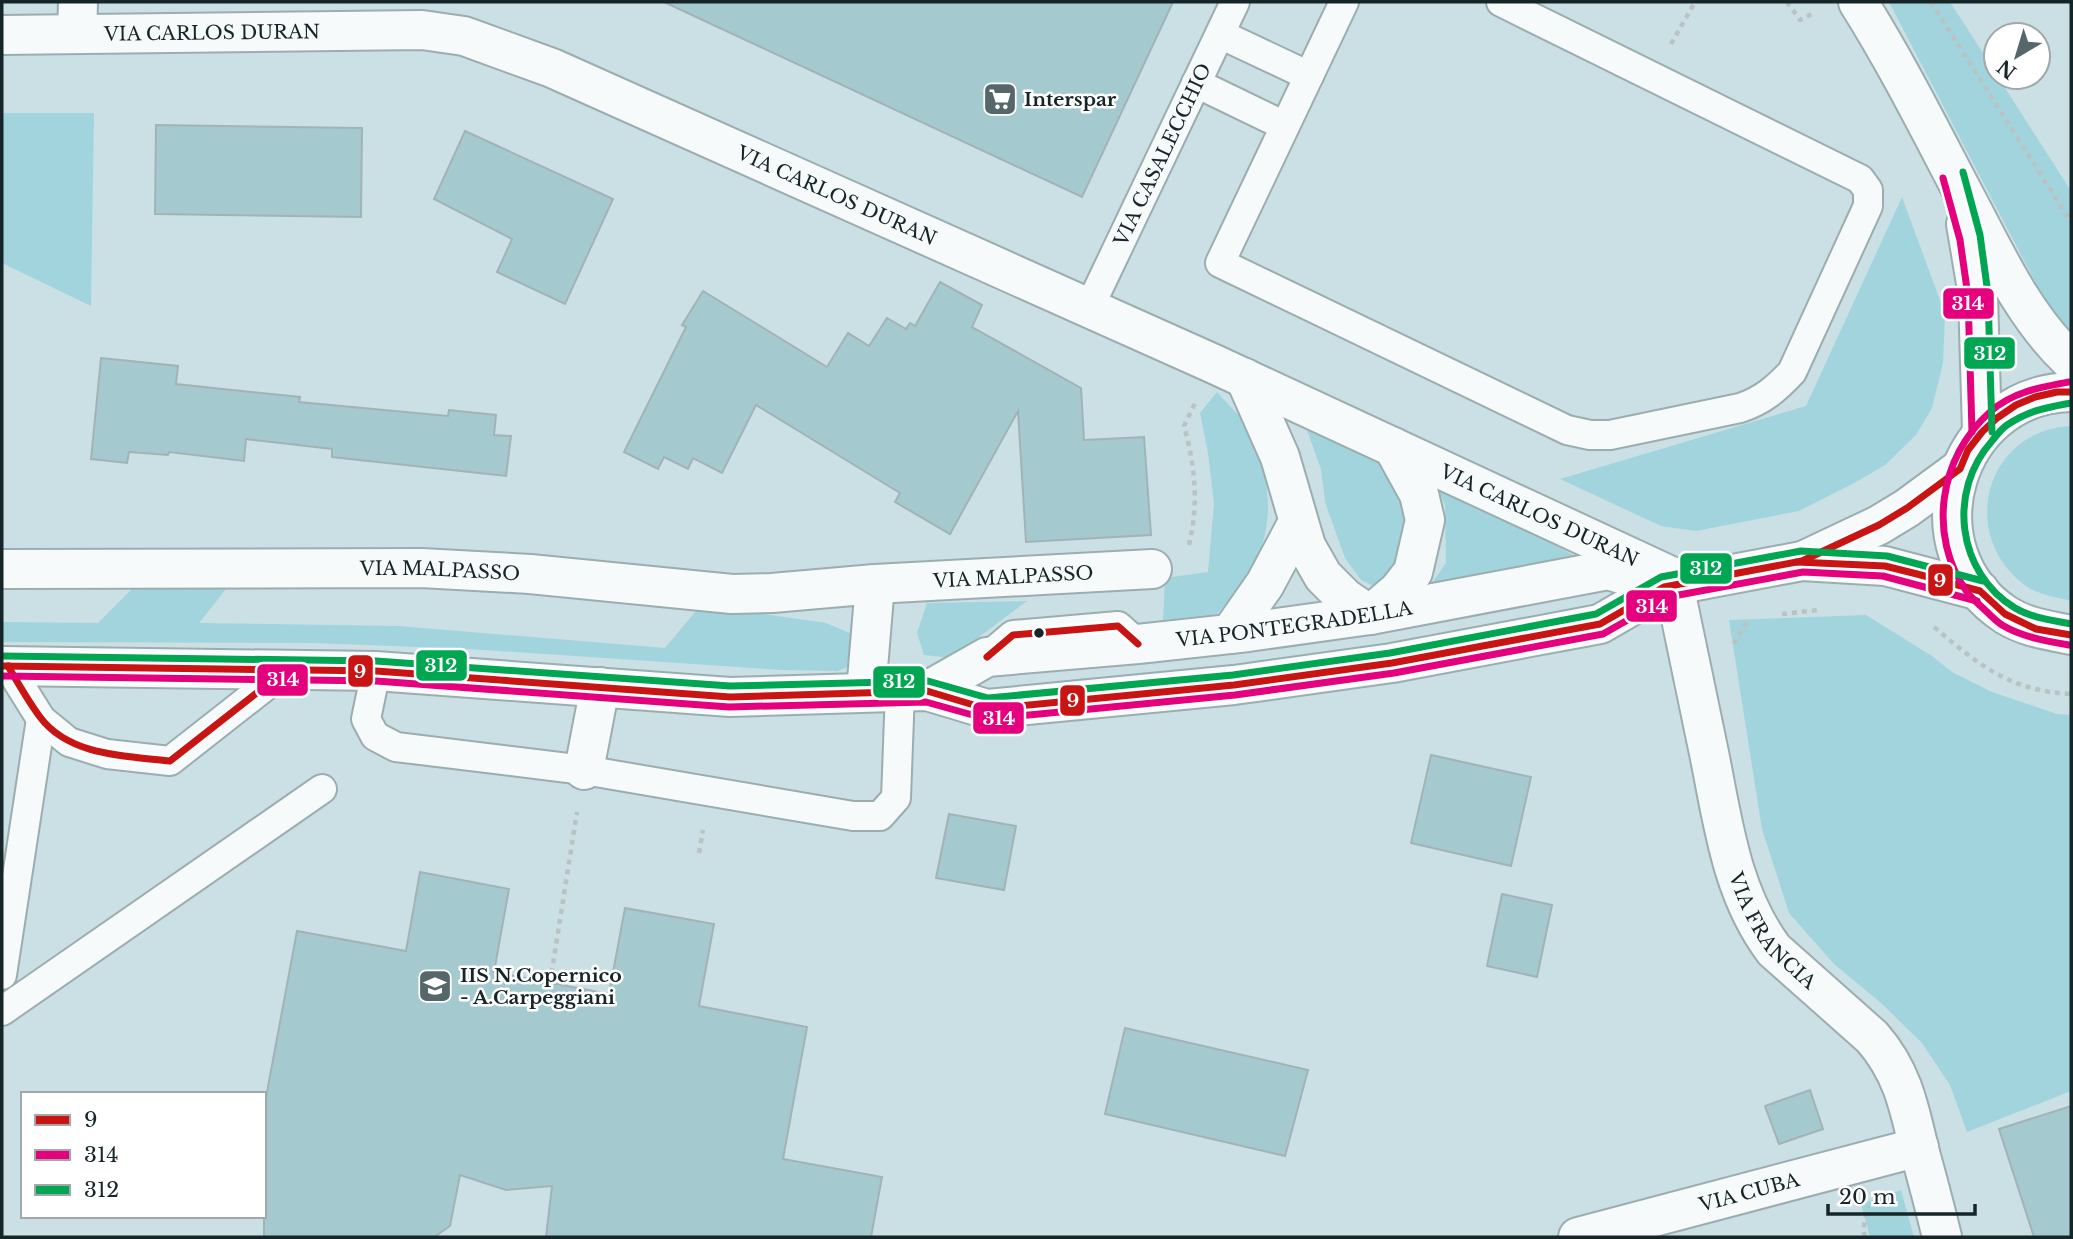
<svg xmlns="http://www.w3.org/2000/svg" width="2073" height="1239" font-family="'Libre Baskerville',serif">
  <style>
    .green { fill: #a1d4dc }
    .building { fill: #a4c9cf; stroke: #a2b3b6; stroke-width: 2 }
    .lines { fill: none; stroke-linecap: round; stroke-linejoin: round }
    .lane-casing { stroke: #9cadb0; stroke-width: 32 }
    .street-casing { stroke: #9cadb0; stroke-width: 42 }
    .secondary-casing { stroke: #9cadb0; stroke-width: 42 }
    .path { stroke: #bbc2c3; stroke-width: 4.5; stroke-dasharray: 5 5; stroke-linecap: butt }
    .lane { stroke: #f7fafb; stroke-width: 28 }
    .street { stroke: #f7fafb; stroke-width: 38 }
    .secondary { stroke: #f7fafb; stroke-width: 38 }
    .bus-1-casing { stroke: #fff; stroke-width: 12 }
    .bus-2-casing { stroke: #fff; stroke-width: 12 }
    .bus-3-casing { stroke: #fff; stroke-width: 12 }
    .bus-1 { stroke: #c91414; stroke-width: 7 }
    .bus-2 { stroke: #e5007d; stroke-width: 7 }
    .bus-3 { stroke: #00a651; stroke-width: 7 }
    .bus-dot { fill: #162628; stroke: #fff; stroke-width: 2.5 }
    .labels { text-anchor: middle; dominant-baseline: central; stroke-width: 5; stroke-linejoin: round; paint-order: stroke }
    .street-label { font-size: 19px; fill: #162628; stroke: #fff }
    .poi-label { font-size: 19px; font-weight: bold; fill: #162628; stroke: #fff; text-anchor: start }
    .line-badge { stroke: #fff; stroke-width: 2.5 }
    .badge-label { font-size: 19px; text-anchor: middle; font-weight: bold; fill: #fff }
  </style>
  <rect width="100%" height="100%" fill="#cae0e4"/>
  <g class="green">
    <polygon points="1889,2 1950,2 1996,73 1996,77 1998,77 2071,191 2071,335 2061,324 2040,291"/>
    <polygon points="2,113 94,113 91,306 2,263"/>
    <polygon points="1902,197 1945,314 1943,363 1932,408 1916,435 1885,465 1856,482 1799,511 1696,531 1661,526 1560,479 1806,406"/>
    <path d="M 1217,392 C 1227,404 1240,415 1249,428 C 1257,440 1260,455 1263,469 C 1278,532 1258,568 1217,614 L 1163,620 L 1165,578 L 1208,572 L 1214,504 L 1208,453 L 1200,413 Z"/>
    <polygon points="1304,422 1375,458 1398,488 1410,517 1388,593 1361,580 1345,558 1325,502 1321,469"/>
    <path d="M 2071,426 L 2071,601 C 2056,597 2039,595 2026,586 C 1957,536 1985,430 2071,426 Z"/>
    <polygon points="1433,478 1584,561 1429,587 1446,563 1445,505"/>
    <polygon points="138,583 230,584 199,623 398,626 665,648 701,605 826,623 852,634 850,666 838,671 782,670 469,649 315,643 2,642 2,622 98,623"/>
    <polygon points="1027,601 951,658 924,655 917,633 927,603"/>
    <polygon points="1866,615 1932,656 1952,672 1992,692 2057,714 2071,715 2071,1091 1967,1132 1950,1085 1922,1043 1881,1003 1834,964 1789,913 1762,829 1729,620"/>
    <polygon points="1901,1190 1914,1237 1870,1237 1861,1204"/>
  </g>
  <g class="building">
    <polygon points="664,2 1173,2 1082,197"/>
    <polygon points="156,125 362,128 361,217 155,214"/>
    <polygon points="465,131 613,199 565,304 497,272 512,239 434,199"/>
    <polygon points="940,282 982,305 972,327 1081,388 1084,440 1144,437 1151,535 1026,542 1018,411 950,534 895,502 900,493 756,405 722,473 693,458 688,469 664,457 658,469 624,452 686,327 682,325 703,291 827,367 848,333 869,346 887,318 906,329 910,323 915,326"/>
    <polygon points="101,358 178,366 176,384 300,397 299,402 448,416 449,410 496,415 494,435 511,436 506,476 332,457 332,449 246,439 244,461 169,452 168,455 129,452 127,463 91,459"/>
    <polygon points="1431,755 1531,777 1511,866 1411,843"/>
    <polygon points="949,814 1016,826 1004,890 936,878"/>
    <polygon points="420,872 509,889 494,972 609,994 625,908 714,924 699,1006 807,1027 783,1159 882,1177 871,1237 546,1237 552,1186 506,1190 460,1175 450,1226 434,1237 264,1237 264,1108 297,931 406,951"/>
    <polygon points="1502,894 1552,905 1537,977 1487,966"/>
    <polygon points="1125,1028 1308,1070 1285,1156 1105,1114"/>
    <polygon points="1810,1090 1823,1129 1779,1144 1765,1106"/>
    <polygon points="2071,1106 2071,1237 2034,1237 1999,1129"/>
  </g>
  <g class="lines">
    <g class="lane-casing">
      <g id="lane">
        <path d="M 1344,2 L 1220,263 L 1567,430 L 1590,435 L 1610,435 L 1740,408 C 1762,401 1776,389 1792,372 L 1868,206 L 1868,190 L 1860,179 L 1501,2"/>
        <polyline points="1220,34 1309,76"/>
        <polyline points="1196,83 1285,126"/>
        <path id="s1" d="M 1089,308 L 1235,2"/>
        <polyline points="987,657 1013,635 1118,626 1138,644"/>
        <polyline points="8,666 41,719 69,742 107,754 170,761 286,670"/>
        <polyline points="376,671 366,719 375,736 396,747 584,770 853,816 880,816 896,798 900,691"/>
        <polyline points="2,975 41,719"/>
        <polyline points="2,1011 322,789"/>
      </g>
    </g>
    <g class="street-casing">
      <g id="street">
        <polyline points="77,34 78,2"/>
        <path id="s2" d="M 2,35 L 422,30 L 464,36 L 552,68 L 1214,364 L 1675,578"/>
        <polyline points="1245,378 1280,457 1306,546 1323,576 1345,598 1370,615 1398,591 1413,572 1425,520 1419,494 1393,447"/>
        <path id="s3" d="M 2,569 L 421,568 L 530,574 L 732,594 L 772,593 L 875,584 L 1152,569"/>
        <path id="s4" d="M 1674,585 C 1686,641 1697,697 1709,753 C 1723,822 1731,893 1774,950 L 1872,1037 C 1902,1071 1909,1106 1919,1149 C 1927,1178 1935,1208 1942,1237"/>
        <polyline points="1230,634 1265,584 1298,522"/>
        <polyline points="866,692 875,584"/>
        <polyline points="584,770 600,687"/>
        <path id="s5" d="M 1578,1237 L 1919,1147"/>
      </g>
    </g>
    <g class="secondary-casing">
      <g id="secondary">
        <path d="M 1858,2 C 1899,67 1933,136 1969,204 C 1998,259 2025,318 2071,361"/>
        <polyline points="1966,224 1978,295 1982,432"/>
        <path d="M 2071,392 C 1954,394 1907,550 2006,615 C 2027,628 2048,630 2071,635"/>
        <polyline points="1807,559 1879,525 1907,508 1960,469"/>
        <polyline points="2,666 376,671 730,697 927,691 987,709 1234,685 1392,663 1600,624 1664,587 1802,561 1885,566 1980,591"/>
        <path id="s6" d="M 927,691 L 987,657 L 1138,644 L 1248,632 L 1370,615 L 1608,570 L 1664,587"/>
      </g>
    </g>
    <g class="path">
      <polyline points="1787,2 1800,20 1816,12"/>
      <polyline points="1931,2 2071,222"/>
      <polyline points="1671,44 1695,2"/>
      <path d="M 1189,545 C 1199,504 1195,465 1184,426 L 1195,403"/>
      <polyline points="1782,614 1818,610"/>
      <path d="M 1934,627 C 1979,665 2010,691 2071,694"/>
      <polyline points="1734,644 1749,618"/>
      <polyline points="699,853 703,830"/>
      <polyline points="550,983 577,812"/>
      <polyline points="1865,1237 1863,1230 1868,1206"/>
    </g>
    <use href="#lane" class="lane"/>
    <use href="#street" class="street"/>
    <use href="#secondary" class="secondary"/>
    <g class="bus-1-casing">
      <g id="bus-1">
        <polyline points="1797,562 1885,566 1917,574 1980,591 2005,614 2036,629 2071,635"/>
        <polyline points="987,657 1013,635 1118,626 1138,644"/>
        <polyline points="2,666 376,671 730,697 927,691 987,709 1234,685 1392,663 1600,624 1664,587 1802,561 1879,525 1907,508 1960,469 1968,450 1982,432 1997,418 2016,405 2035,397 2057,392 2071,392"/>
        <path d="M 8,666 C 18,683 28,701 40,717 C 69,756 126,756 170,761 L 286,670"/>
      </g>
    </g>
    <g class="bus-2-casing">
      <g id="bus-2">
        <polyline points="1943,178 1960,240 1968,296 1972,432"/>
        <path d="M 2069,645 C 2046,641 2022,637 2002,625 C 1996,621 1991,616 1986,611 C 1980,605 1972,599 1967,592 C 1927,536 1939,457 1990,412 C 2012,392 2041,387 2069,382"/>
        <polyline points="2,676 376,681 729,707 926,702 987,719 1235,695 1394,673 1603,634 1668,597 1803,572 1883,576 1977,601"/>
      </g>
    </g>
    <g class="bus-3-casing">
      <g id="bus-3">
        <polyline points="1963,172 1980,235 1988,294 1992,432"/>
        <path d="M 2071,403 C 2045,408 2030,410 2007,425 C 2001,429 1996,436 1992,441 C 1947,491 1957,573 2015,608 C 2032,618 2052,620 2071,624"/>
        <polyline points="2,656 376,661 730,686 928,681 988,698 1233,675 1390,653 1596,614 1661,577 1801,551 1887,556 1983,581"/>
      </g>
    </g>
    <use href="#bus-1" class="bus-1"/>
    <use href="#bus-2" class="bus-2"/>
    <use href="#bus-3" class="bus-3"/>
  </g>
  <defs>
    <g id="supermarket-square" transform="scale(1.75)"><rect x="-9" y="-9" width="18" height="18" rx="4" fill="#55676a" stroke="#fff"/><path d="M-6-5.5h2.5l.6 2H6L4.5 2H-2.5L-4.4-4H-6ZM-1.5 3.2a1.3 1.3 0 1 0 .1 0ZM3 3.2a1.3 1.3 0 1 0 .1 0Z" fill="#fff"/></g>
    <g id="school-square" transform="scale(1.75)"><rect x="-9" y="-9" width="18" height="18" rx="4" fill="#55676a" stroke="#fff"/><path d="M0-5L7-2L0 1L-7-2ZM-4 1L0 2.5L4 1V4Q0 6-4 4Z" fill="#fff"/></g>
  </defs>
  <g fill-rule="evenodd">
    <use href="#supermarket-square" x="1000" y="99"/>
    <use href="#school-square" x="435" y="986"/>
  </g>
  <circle class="bus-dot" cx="1039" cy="633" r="6"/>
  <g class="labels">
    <g class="street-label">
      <text stroke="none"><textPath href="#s2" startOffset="210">VIA CARLOS DURAN</textPath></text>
      <text stroke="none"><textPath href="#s1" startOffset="170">VIA CASALECCHIO</textPath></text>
      <text stroke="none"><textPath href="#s2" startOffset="868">VIA CARLOS DURAN</textPath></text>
      <text stroke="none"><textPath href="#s2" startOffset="1640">VIA CARLOS DURAN</textPath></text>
      <text stroke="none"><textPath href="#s3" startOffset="438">VIA MALPASSO</textPath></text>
      <text stroke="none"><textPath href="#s3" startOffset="1013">VIA MALPASSO</textPath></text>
      <text stroke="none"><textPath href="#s6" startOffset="378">VIA PONTEGRADELLA</textPath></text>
      <text stroke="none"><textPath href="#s4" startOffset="364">VIA FRANCIA</textPath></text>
      <text stroke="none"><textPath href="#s5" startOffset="177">VIA CUBA</textPath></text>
    </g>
    <g class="poi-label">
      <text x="1024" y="99">Interspar</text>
      <text x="460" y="975">IIS N.Copernico<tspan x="460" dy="22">- A.Carpeggiani</tspan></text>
    </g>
  </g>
  <g class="line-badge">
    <rect x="1942" y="287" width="53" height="33" rx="7" fill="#e5007d"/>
    <rect x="1963" y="336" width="53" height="34" rx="7" fill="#00a651"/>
    <rect x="1679" y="552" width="54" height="33" rx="7" fill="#00a651"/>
    <rect x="1927" y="563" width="27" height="34" rx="7" fill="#c91414"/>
    <rect x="1625" y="589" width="53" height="34" rx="7" fill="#e5007d"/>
    <rect x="415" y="649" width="53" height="33" rx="7" fill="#00a651"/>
    <rect x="347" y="654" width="27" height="34" rx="7" fill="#c91414"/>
    <rect x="256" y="663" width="53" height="34" rx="7" fill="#e5007d"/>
    <rect x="872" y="665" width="54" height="34" rx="7" fill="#00a651"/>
    <rect x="1059" y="684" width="27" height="33" rx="7" fill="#c91414"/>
    <rect x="972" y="701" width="53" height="34" rx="7" fill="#e5007d"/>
  </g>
  <g class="badge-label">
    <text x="1968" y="310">314</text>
    <text x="1990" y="360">312</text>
    <text x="1706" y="575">312</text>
    <text x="1940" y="587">9</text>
    <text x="1652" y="613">314</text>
    <text x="441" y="672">312</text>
    <text x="360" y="678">9</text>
    <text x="283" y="686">314</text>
    <text x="899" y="688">312</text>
    <text x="1073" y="707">9</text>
    <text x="999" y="725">314</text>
  </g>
  <rect width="2073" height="1239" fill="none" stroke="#162628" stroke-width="7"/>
  <rect x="21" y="1092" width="245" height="126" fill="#ffffff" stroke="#a2a8a9" stroke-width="2"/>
  <rect x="35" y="1115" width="35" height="10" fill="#c91414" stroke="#a2a8a9" stroke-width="2"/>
  <text x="84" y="1127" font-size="21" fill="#162628">9</text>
  <rect x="35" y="1150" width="35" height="10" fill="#e5007d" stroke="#a2a8a9" stroke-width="2"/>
  <text x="84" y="1162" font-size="21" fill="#162628">314</text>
  <rect x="35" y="1185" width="35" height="10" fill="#00a651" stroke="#a2a8a9" stroke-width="2"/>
  <text x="84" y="1197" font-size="21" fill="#162628">312</text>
  <g transform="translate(2017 56) rotate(218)"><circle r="33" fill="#ffffff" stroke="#a2a8a9" stroke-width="2"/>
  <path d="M0-5L12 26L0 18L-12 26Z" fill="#55676a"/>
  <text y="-10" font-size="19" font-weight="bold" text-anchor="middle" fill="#162628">N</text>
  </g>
  <path d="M1828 1204v10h147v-10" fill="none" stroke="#162628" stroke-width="3.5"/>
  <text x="1839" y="1204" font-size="21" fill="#162628" stroke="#ffffff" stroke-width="5" paint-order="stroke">20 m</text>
</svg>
